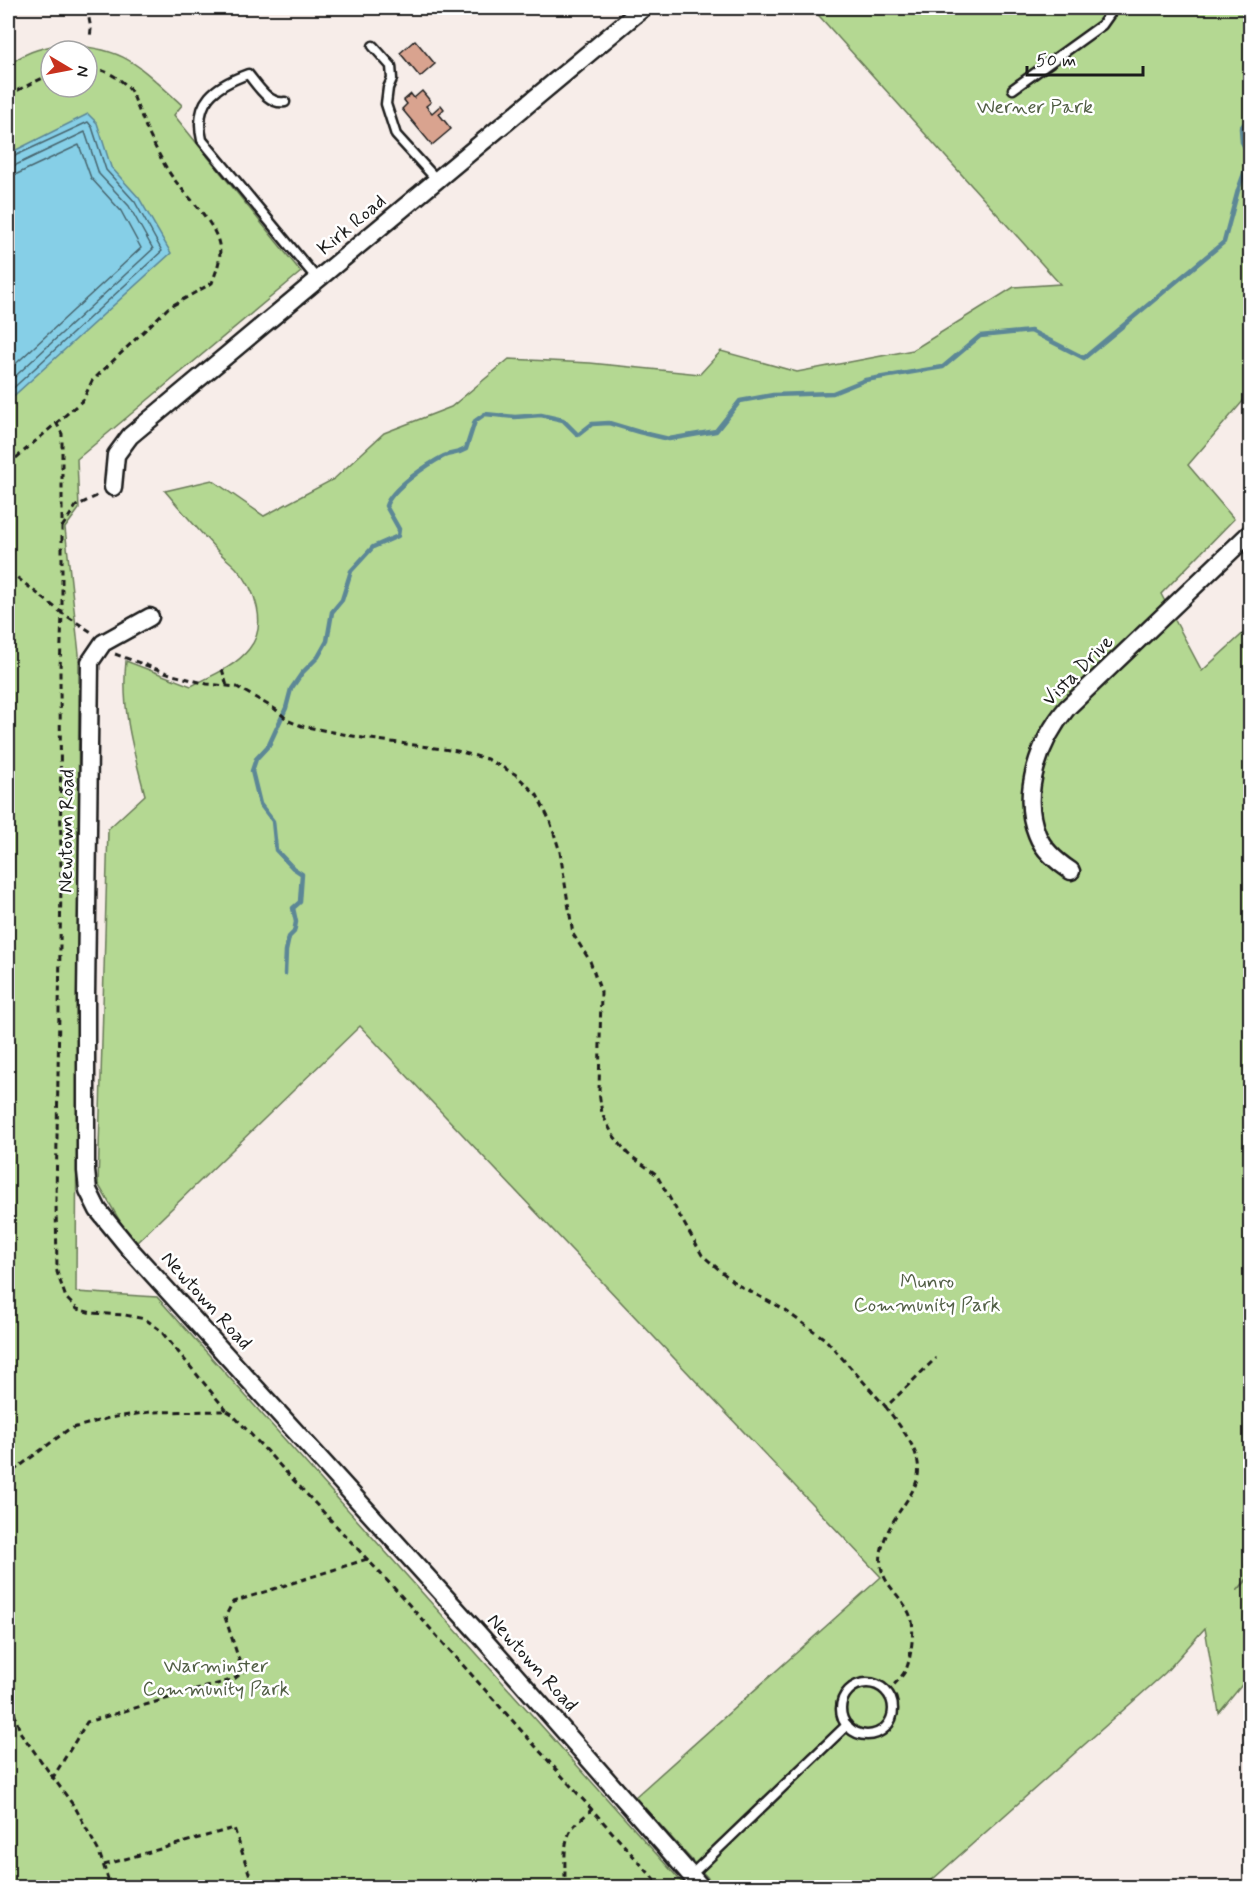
<svg xmlns="http://www.w3.org/2000/svg" width="1258" height="1895" font-family="Mynerve,sans-serif">
  <style>
    .green { fill: #b4d892; stroke: #687a57; stroke-width: 1.5; fill-rule: evenodd }
    .water { fill: #86cfe7; stroke: #5c8796; stroke-width: 1.5 }
    .lines { fill: none; stroke-linecap: round; stroke-linejoin: round }
    .shore { stroke: #46646d; stroke-width: 1.5 }
    .stream { stroke: #5c8796; stroke-width: 4.5 }
    .building { fill: #d9a38f; stroke: #1c1c1c; stroke-width: 1.5 }
    .lane-casing { stroke: #1c1c1c; stroke-width: 13 }
    .street-casing { stroke: #1c1c1c; stroke-width: 21 }
    .path { stroke: #1c1c1c; stroke-width: 3; stroke-dasharray: 6 4.5; stroke-linecap: butt }
    .lane { stroke: #fff; stroke-width: 8 }
    .street { stroke: #fff; stroke-width: 16 }
    .labels { text-anchor: middle; dominant-baseline: central; stroke-width: 5; stroke-linejoin: round; paint-order: stroke }
    .park-label { font-size: 20px; fill: #515e45; stroke: #fff }
    .street-label { font-size: 20px; fill: #1c1c1c; stroke: #fff }
  </style>
  <rect width="100%" height="100%" fill="#f7ede9"/>
  <filter id="ink" filterUnits="userSpaceOnUse"><feTurbulence type="fractalNoise" baseFrequency=".0167" numOctaves="2"/><feDisplacementMap in="SourceGraphic" scale="12" xChannelSelector="R" yChannelSelector="G"/><feConvolveMatrix kernelMatrix="1 2 1 2 8 2 1 2 1" color-interpolation-filters="sRGB"/></filter>
  <g filter="url(#ink)">
    <g class="green">
      <path d="M 812,8 L 1250,8 L 1250,393 L 1188,465 L 1234,519 L 1161,594 L 1202,671 L 1250,627 L 1250,1575 L 1237,1591 L 1250,1577 L 1250,1675 L 1219,1713 L 1205,1628 L 1165,1673 L 924,1887 L 716,1887 L 635,1797 L 881,1577 L 360,1026 L 134,1245 L 98,1184 L 108,829 L 145,795 C 133,749 121,709 126,661 L 191,686 C 211,676 235,667 249,649 C 268,626 256,589 237,569 C 231,562 223,557 217,550 C 199,531 182,511 165,491 L 212,480 L 264,516 L 334,479 L 384,433 L 451,407 L 509,359 L 590,363 L 700,374 L 721,351 L 797,372 L 913,350 L 1014,287 L 1060,284 Z"/>
      <path d="M 58,45 C 124,46 136,63 182,105 L 174,115 L 301,272 L 77,459 L 79,509 L 65,528 L 79,654 L 76,1292 L 157,1297 L 686,1887 L 8,1887 L 8,66 C 23,53 39,48 58,45 ZM 51,51 L 87,51 L 87,87 L 51,87 Z"/>
    </g>
    <polygon class="water" points="88,114 97,123 111,167 139,198 171,253 8,401 8,154"/>
    <g class="lines">
      <g class="shore">
        <polyline points="8,159 88,122 92,127 106,170 135,202 162,251 8,393"/>
        <polyline points="8,167 16,165 85,132 99,174 129,206 153,249 8,383"/>
        <polyline points="8,176 17,174 79,145 91,178 121,211 141,248 8,371"/>
      </g>
      <path class="stream" d="M 285,974 L 286,951 L 289,937 L 294,932 L 296,922 L 293,908 L 300,902 L 302,874 L 293,868 L 276,850 L 273,821 L 260,804 L 252,771 L 256,759 L 269,745 L 286,708 L 291,689 L 302,673 L 318,657 L 327,641 L 332,612 L 342,600 L 351,571 L 373,547 L 398,536 L 399,529 L 386,506 C 391,489 428,464 444,456 C 452,452 456,455 466,449 L 475,421 L 485,414 L 515,417 L 541,415 L 563,420 L 578,435 L 592,424 L 609,423 L 639,432 L 669,439 L 716,431 L 740,401 L 773,395 L 833,393 L 865,380 L 943,367 L 980,336 L 1031,331 L 1084,358 L 1224,242 L 1238,190 L 1250,157 L 1242,142 L 1241,128 L 1250,116"/>
    </g>
    <g class="building">
      <polygon points="415,40 435,64 420,77 400,53"/>
      <polygon points="422,91 431,102 426,106 432,113 441,105 444,109 439,114 451,129 432,145 402,109 407,104 404,100 411,94 414,98"/>
    </g>
    <g class="lines">
      <g class="lane-casing">
        <g id="lane">
          <polyline points="373,46 391,66 392,79 388,88 386,104 396,135 437,180"/>
          <polyline points="1013,89 1102,25 1114,8"/>
          <path d="M 285,102 C 269,105 258,86 248,74 C 215,86 193,101 202,140 L 318,280"/>
          <circle cx="867" cy="1709" r="26"/>
          <polyline points="691,1875 847,1725"/>
        </g>
      </g>
      <g class="street-casing">
        <g id="street">
          <polyline points="113,487 116,455 130,436 643,8"/>
          <polyline points="150,617 103,643 90,662 86,996 86,1171 88,1190 98,1210 129,1248 478,1633 702,1888"/>
          <path d="M 1071,871 C 1056,861 1043,850 1037,834 C 1020,793 1040,740 1067,708 L 1250,533"/>
        </g>
      </g>
      <g class="path">
        <polyline points="87,8 91,29 90,38"/>
        <polyline points="8,95 51,74"/>
        <polyline points="56,422 62,434 62,613 93,633"/>
        <path d="M 8,465 L 83,400 L 92,381 L 168,308 L 212,283 C 218,266 224,254 216,235 C 205,210 181,192 167,169 C 157,151 148,134 141,115 C 137,108 135,97 130,90 C 121,77 102,69 87,66"/>
        <polyline points="62,527 76,506 99,495"/>
        <polyline points="8,573 14,575 62,613 60,670 61,883 56,1201 57,1272 66,1298 77,1309 92,1313 125,1315 145,1319 160,1330 227,1411 150,1412 109,1418 69,1429 8,1475"/>
        <polyline points="115,654 173,675 207,684 237,687 275,709 289,721 302,726 363,738 457,751 487,759 515,774 537,795 550,821 560,852 573,934 590,961 601,992 599,1092 602,1114 613,1135 628,1154 656,1174 702,1255 736,1284 783,1309 825,1339 886,1407"/>
        <polyline points="222,669 227,686"/>
        <polyline points="227,1411 232,1414 394,1588 662,1888"/>
        <polyline points="8,1692 20,1732 76,1809 99,1852 111,1888"/>
        <path d="M 887,1692 C 893,1685 904,1676 907,1667 C 911,1657 915,1627 911,1618 C 902,1592 877,1585 881,1553 C 883,1539 891,1524 899,1512 C 905,1503 914,1491 917,1480 C 925,1454 900,1427 886,1407 L 936,1358"/>
        <polyline points="52,1779 87,1722 234,1679 243,1672 225,1617 233,1602 367,1559"/>
        <polyline points="104,1865 234,1828 254,1888"/>
        <path d="M 564,1888 C 567,1869 561,1847 571,1830 C 576,1822 586,1816 592,1809"/>
      </g>
      <use href="#lane" class="lane"/>
      <use href="#street" class="street"/>
    </g>
  </g>
  <g class="labels">
    <g class="park-label">
      <text x="1035" y="107">Werner Park</text>
      <text x="927" y="1282">Munro<tspan x="927" dy="23">Community Park</tspan></text>
      <text x="216" y="1666">Warminster<tspan x="216" dy="23">Community Park</tspan></text>
    </g>
    <g class="street-label">
      <text transform="translate(352 225) rotate(-40)">Kirk Road</text>
      <text transform="translate(1078 671) rotate(-45)">Vista Drive</text>
      <text transform="translate(67 831) rotate(-89)">Newtown Road</text>
      <text transform="translate(206 1301) rotate(48)">Newtown Road</text>
      <text transform="translate(532 1663) rotate(48)">Newtown Road</text>
    </g>
  </g>
  <rect width="1258" height="1895" fill="none" stroke="#fff" stroke-width="30"/>
  <rect x="15" y="15" width="1228" height="1865" fill="none" stroke="#1c1c1c" stroke-width="2" filter="url(#ink)"/>
  <g transform="translate(69 69) rotate(100)"><circle r="28" fill="#ffffff" stroke="#a4a4a4" stroke-width="1.5"/>
  <path d="M0-4.5L10 22L0 15L-10 22Z" fill="#c8321e"/>
  <text y="-9" font-size="16" font-weight="bold" text-anchor="middle" fill="#1c1c1c">N</text>
  </g>
  <path d="M1027 66v9h116v-9" fill="none" stroke="#1c1c1c" stroke-width="3"/>
  <text x="1036" y="66" font-size="18" fill="#1c1c1c" stroke="#ffffff" stroke-width="4.5" paint-order="stroke">50 m</text>
</svg>
